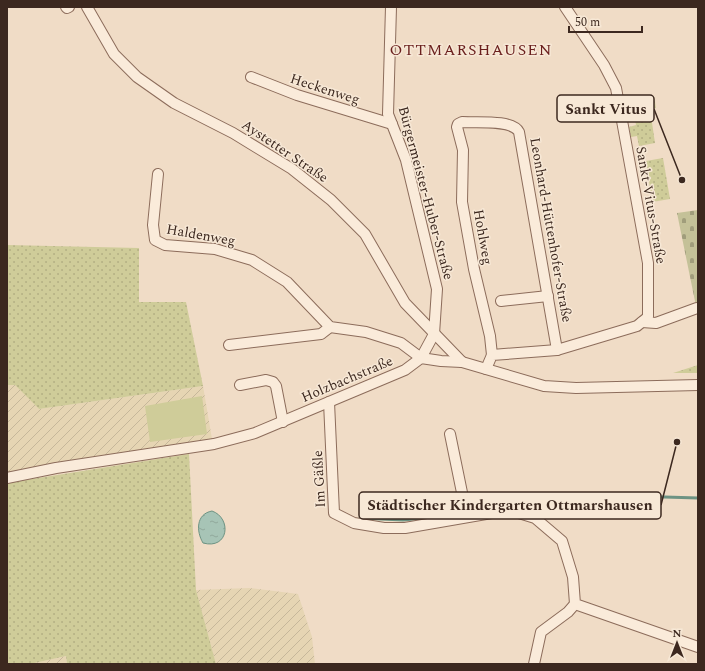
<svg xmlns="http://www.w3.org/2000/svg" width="705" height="671" font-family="Spectral,serif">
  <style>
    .farmland { fill: url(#farmland-furrows) }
    .grass { fill: url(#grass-dots) }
    .cemetery { fill: url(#cemetery-stones) }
    .pitch { fill: #cfcc99 }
    .water { fill: url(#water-ripples); stroke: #6d9383 }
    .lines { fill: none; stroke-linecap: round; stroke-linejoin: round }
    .stream { stroke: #6d9383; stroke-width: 3 }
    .minor-casing { stroke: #8c6c5b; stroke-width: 12 }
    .minor { stroke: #faebda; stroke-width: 10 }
    .labels { text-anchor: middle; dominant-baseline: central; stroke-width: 3; stroke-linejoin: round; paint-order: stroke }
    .street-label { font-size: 14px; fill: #3c281f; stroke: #f7e8d6 }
    .quarter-label { font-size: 16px; letter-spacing: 1px; fill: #6a1f1d; stroke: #f7e8d6 }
    .leader { fill: none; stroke: #3c281f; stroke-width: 1.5 }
    .callout-dot { fill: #3c281f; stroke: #f7e8d6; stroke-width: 1.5 }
    .callout { fill: #f7e8d6; stroke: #3c281f; stroke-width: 1.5 }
    .callout-label { font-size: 15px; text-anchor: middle; font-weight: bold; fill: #3c281f }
  </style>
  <defs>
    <pattern id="farmland-furrows" width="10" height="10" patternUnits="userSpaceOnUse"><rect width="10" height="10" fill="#e6d5b3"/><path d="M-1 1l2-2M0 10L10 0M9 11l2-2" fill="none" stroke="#c6b79a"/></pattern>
    <pattern id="grass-dots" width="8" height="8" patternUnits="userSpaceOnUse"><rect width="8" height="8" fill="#cfcc99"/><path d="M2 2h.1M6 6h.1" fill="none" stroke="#b3af83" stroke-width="1.8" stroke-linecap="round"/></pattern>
    <pattern id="cemetery-stones" width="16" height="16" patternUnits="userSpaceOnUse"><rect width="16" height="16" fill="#c4c198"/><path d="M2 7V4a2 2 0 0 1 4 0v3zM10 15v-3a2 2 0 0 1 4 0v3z" fill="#a09d7b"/></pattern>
    <pattern id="water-ripples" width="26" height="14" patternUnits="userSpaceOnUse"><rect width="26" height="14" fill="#a7c4b6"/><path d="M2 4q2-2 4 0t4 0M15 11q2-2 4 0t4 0" fill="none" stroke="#91a89c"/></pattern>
  </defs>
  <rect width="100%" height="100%" fill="#f0dcc6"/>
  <g class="farmland">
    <polygon points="7,385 15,385 39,409 203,386 212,439 7,474"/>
    <polygon points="249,588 298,594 312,637 315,664 216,664 196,590"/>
    <polygon points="66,656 67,664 30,664"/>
  </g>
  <g class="grass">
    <polygon points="654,96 656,108 650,109 655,143 639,146 637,136 631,137 629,127 636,125 633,109 627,109 625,101"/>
    <polygon points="663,158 670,199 652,202 646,161"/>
    <polygon points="7,245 139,248 139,302 186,302 203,386 39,409 15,385 7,385"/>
    <polygon points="698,365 698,373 673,373"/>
    <polygon points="189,454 196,590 216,664 67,664 66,656 30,664 7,664 7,483"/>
  </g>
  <polygon class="cemetery" points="698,210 698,311 697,311 677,213"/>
  <polygon class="pitch" points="202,396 207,434 150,442 145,406"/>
  <path class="water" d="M 212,511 C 232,518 229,550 203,543 C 196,531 196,514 212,511 Z"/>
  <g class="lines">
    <polyline class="stream" points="360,518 403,520 434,517 564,494 698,498"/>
    <g class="minor-casing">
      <g id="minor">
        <polyline points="66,7 67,8 69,7"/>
        <polyline points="87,7 114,54 137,77 174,103 233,133 292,169 331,200 365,234 405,303 462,362"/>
        <polyline points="391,7 388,114 406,160 437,289 434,334 421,358"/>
        <polyline points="251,77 297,95 392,124"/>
        <polyline points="158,174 153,225 155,240 165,245 215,249 252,260 287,282 330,327 366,332 401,343 421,358"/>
        <polyline points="501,301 548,296"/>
        <polyline points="642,322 656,323 697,308"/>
        <polyline points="229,345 321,334 330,327"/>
        <path d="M 492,355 L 490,336 L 474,269 L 462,202 L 463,150 L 457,127 L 458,124 L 462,122 C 476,123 512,119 519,132 L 557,350"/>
        <polyline points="486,369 492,355 557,350 637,326 648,317 648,263 616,88 604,65 565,7"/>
        <polyline points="240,385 266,380 273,382 276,386 283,422"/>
        <polyline points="329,402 334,513 354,523 384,528 405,528 509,510 535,518 562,541 573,577 575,604 698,647"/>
        <polyline points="450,434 467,517"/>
        <polyline points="7,478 56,468 214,444 255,433 405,370 421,358 441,361 462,362 544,386 576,388 698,385"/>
        <polyline points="534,664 541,632 568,612 575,604"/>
      </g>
    </g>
    <use href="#minor" class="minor"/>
  </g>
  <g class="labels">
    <g class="street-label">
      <text transform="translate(325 89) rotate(18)">Heckenweg</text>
      <text transform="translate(285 151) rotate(34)">Aystetter Straße</text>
      <text transform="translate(426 193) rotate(75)">Bürgermeister-Huber-Straße</text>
      <text transform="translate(651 205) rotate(80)">Sankt-Vitus-Straße</text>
      <text transform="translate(551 230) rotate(80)">Leonhard-Hüttenhofer-Straße</text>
      <text transform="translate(201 235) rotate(10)">Haldenweg</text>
      <text transform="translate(483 237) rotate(80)">Hohlweg</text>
      <text transform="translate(347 379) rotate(-23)">Holzbachstraße</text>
      <text transform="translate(319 479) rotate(-93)">Im Gäßle</text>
    </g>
    <g class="quarter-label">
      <text x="471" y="50">OTTMARSHAUSEN</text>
    </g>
  </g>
  <path class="leader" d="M682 180L654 109M677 442L661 505"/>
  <g class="callout-dot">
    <circle cx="682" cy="180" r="4"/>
    <circle cx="677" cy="442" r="4"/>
  </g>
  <g class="callout">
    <rect x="557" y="95" width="97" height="27" rx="4"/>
    <rect x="359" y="492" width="302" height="27" rx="4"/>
  </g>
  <g class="callout-label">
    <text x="606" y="114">Sankt Vitus</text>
    <text x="510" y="510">Städtischer Kindergarten Ottmarshausen</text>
  </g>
  <rect width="705" height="671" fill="none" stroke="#3c281f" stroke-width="16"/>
  <g transform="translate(677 643)" stroke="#f7e8d6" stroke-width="3" paint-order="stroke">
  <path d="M0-3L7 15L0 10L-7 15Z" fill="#3c281f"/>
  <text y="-6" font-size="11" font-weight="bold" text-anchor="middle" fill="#3c281f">N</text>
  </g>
  <path d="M569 26v6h73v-6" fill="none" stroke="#3c281f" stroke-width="2"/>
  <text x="575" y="26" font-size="12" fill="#3c281f" stroke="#f7e8d6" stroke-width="3" paint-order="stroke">50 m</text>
</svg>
